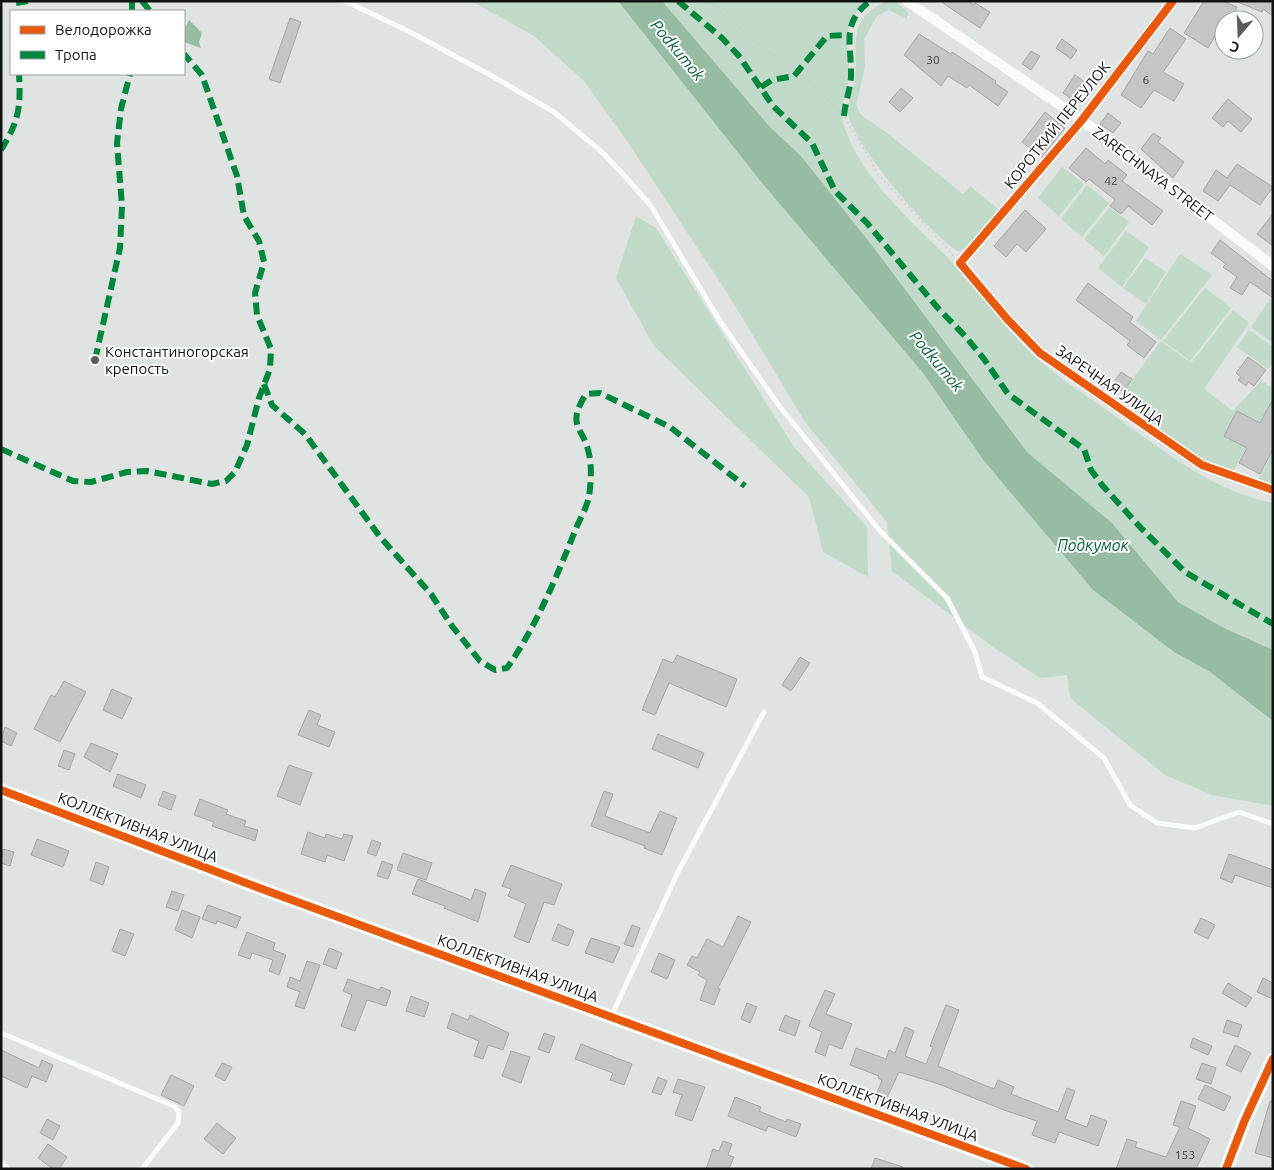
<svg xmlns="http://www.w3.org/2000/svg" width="1274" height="1170" font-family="Ubuntu,sans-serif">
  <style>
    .green { fill: #c2dac9 }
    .water { fill: #97bca3 }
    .building { fill: #c3c6c4; stroke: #a5a8a6 }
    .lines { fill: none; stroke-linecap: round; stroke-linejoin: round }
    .path { stroke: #cacaca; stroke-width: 2; stroke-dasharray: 1 4; stroke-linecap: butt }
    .service { stroke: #fafbfa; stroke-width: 5 }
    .minor { stroke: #fafbfa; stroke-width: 10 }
    .tertiary { stroke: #fafbfa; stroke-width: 14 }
    .quiet { stroke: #00873e; stroke-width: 6; stroke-dasharray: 12 6; stroke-linecap: butt }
    .cycleway-casing { stroke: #fff; stroke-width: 11 }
    .cycleway { stroke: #e8590c; stroke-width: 8 }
    .poi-dot { fill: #5a5c5a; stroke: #fff; stroke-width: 2 }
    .labels { text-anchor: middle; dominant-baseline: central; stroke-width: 4; stroke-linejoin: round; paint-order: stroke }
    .number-label { font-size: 12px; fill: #3e403e }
    .street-label { font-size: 15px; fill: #121412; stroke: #fff }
    .poi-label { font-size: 15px; fill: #121412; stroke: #fff; text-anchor: start }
    .water-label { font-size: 16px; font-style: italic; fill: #086134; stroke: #fff }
  </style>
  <rect width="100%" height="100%" fill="#dfe3e1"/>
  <g class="green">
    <polygon points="465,1 618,1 762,183 923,373 984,461 1093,590 1174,652 1210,672 1273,721 1273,806 1212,795 1165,775 1070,698 1067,675 1040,678 993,647 892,571 887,522 805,422 731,299 629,144 584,81 534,36 477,4"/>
    <path d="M 662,1 L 867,1 C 842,23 847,39 849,70 C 849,90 837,109 845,129 C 864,182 913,222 951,261 C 977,289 999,320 1025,347 C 1052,375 1084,393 1115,416 C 1164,451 1212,491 1273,503 L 1273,650 L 1224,628 L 1178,602 L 1112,523 L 1028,453 L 874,248 L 801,156 L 770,127 Z"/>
    <path d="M 887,1 L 896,2 L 908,12 L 907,19 L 889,10 L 877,16 L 864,39 L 865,67 L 856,105 L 861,115 L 887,133 L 963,194 L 970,186 L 998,209 C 990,223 975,248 958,251 C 931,236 850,141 848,112 C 847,98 857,82 856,67 C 855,33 853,17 887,1 Z"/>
    <polygon points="1062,167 1084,184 1059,216 1038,198"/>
    <polygon points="1087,185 1109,203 1082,237 1061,219"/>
    <polygon points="1110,207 1129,222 1104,256 1084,239"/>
    <polygon points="636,216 656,228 794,447 867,527 868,577 823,552 809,497 654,346 616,278"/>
    <polygon points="1126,231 1149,247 1122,287 1098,268"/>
    <polygon points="1180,254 1212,275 1161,340 1136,321"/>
    <polygon points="1145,258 1166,272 1146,304 1123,288"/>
    <polygon points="1205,288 1231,308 1190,361 1163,341"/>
    <polygon points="1270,299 1273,301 1273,343 1251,327"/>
    <path d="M 1233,310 L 1249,323 L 1204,389 L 1233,411 L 1261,381 L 1273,388 L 1273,399 L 1234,470 C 1210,469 1167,439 1149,423 C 1145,419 1144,412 1138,407 C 1133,403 1127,402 1122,396 L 1123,392 L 1161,341 L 1191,363 Z"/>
    <polygon points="1249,330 1273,347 1273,363 1268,369 1237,347"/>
    <polygon points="1271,454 1273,455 1273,487 1258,480"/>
  </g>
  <g class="water">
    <polygon points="618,1 662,1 770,127 801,156 874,248 1028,453 1112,523 1178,602 1224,628 1273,650 1273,721 1210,672 1174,652 1093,590 984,461 923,373 762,183"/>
    <polygon points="189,20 202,33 199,42 201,48 184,42 184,30"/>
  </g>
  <g class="building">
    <polygon points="940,1 968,1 974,5 975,3 990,12 980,28"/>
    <polygon points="1204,1 1223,1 1237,7 1231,20 1224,20 1208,48 1184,33"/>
    <polygon points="1235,1 1273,1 1273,16 1263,9 1262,12"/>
    <polygon points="290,18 301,22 280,83 269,79"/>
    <polygon points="1170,28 1186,39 1163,72 1184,84 1174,101 1154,90 1141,108 1121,95 1148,51 1153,54"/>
    <polygon points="919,34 951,54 952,52 996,81 995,83 1008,92 998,106 969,85 967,88 948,76 941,86 904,55"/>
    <polygon points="1062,39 1077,50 1071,59 1056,48"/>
    <polygon points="1031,51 1040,56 1031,70 1022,64"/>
    <polygon points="1075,75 1090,86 1078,103 1063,93"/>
    <polygon points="901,88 913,98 900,112 889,102"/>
    <polygon points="1228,99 1252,119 1241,132 1228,121 1223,127 1212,118"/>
    <polygon points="1045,112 1065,128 1042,157 1022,142"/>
    <polygon points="1108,113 1121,123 1113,133 1100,124"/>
    <polygon points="1153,133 1161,138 1158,142 1184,162 1173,178 1141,149"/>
    <polygon points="1086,148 1105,164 1108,160 1127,175 1122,181 1163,211 1152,225 1128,206 1121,214 1110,206 1115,200 1089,179 1086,182 1069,168"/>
    <polygon points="1237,164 1273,187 1260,205 1230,185 1218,201 1203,191 1216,170 1227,178"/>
    <polygon points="1025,210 1046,229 1026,252 1017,244 1006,257 994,246"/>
    <polygon points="1273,214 1273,246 1257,234"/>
    <polygon points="1220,240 1273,281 1273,298 1250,282 1242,295 1230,288 1237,277 1223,267 1226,264 1211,253"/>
    <polygon points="1088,283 1133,317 1130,322 1156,342 1144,358 1127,345 1130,341 1076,300"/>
    <polygon points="1248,357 1266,370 1254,386 1248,382 1246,386 1238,380 1241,377 1236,373"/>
    <polygon points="1121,372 1132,379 1123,392 1112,385"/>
    <polygon points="1273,399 1273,449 1260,474 1239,463 1247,448 1224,436 1237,411 1260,423"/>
    <polygon points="677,655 737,679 726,707 669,683 655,715 642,710 663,659 673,663"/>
    <polygon points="800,657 810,663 791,691 782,685"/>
    <polygon points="64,681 86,692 60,742 34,729 51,695 55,697"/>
    <polygon points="112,689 132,698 122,719 103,710"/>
    <polygon points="309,710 321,715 317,725 335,732 329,747 298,735"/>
    <polygon points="5,727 17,733 11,746 1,741"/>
    <polygon points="658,734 704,753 698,768 652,749"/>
    <polygon points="91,743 118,754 110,772 84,757"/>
    <polygon points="64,750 75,754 69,770 58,766"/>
    <polygon points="289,765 312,773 300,805 277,796"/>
    <polygon points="118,774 146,785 141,798 113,786"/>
    <polygon points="163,791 176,796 171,810 158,805"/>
    <polygon points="604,791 613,794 605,816 650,833 660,811 677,818 662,855 644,848 645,846 591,826"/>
    <polygon points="200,799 228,810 226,814 246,821 244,826 258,830 255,841 212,826 214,822 194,815"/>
    <polygon points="308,832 325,838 326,834 342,839 344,834 353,836 344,861 327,855 325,862 301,854"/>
    <polygon points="37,839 69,851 63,867 31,855"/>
    <polygon points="372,840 381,843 376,856 367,853"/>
    <polygon points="3,849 14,852 10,866 1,863"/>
    <polygon points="403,853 432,863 426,880 397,870"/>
    <polygon points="1229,854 1273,870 1273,888 1235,875 1232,883 1220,878"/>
    <polygon points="382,861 393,865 388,879 377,876"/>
    <polygon points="96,862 109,867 103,885 90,880"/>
    <polygon points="511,865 562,884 554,905 544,902 529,943 514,937 526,904 508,896 511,889 502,886"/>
    <polygon points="418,879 471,900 475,889 486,893 478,922 444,908 445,906 412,894"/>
    <polygon points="172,891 184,895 178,911 166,907"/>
    <polygon points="208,905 241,917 236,928 217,921 216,924 202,919"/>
    <polygon points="182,910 200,917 192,938 175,930"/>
    <polygon points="738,916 751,922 718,988 720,989 714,1005 700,1000 707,980 698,975 700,972 687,965 692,956 697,958 707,939 723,947"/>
    <polygon points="1201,918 1215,925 1208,939 1194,932"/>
    <polygon points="558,924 574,931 568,946 552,940"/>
    <polygon points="632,925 640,928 633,947 624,944"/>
    <polygon points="120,929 134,934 125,956 112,951"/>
    <polygon points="247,932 275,943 273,950 286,955 279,975 269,971 273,960 252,953 250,959 238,955"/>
    <polygon points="591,938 620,947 613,963 585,953"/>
    <polygon points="329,948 342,953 336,969 323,964"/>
    <polygon points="659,953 675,960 667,979 651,972"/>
    <polygon points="307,961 320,965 304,1009 295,1006 300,992 287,987 290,977 300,981"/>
    <polygon points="1263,978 1273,983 1273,999 1257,992"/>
    <polygon points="348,979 379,990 381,987 391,991 386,1006 367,1000 355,1031 341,1026 352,995 343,991"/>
    <polygon points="1228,983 1252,998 1246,1007 1222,993"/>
    <polygon points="825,990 835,994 826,1014 852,1024 842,1049 829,1044 825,1056 815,1052 822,1032 809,1026"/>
    <polygon points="411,996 429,1003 424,1017 406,1011"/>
    <polygon points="747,1003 757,1007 750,1023 741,1019"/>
    <polygon points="946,1005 959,1010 938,1066 994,1089 998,1080 1014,1087 1011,1094 1058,1112 1067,1088 1075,1091 1065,1119 1087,1127 1091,1115 1107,1121 1098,1146 1059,1132 1055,1143 1032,1135 1037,1121 1004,1110 936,1083 899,1072 885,1102 875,1098 882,1080 878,1078 879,1076 850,1065 856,1048 886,1059 889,1050 895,1053 905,1027 914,1031 905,1056 926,1064 933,1047 930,1046"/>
    <polygon points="452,1013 468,1020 470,1015 509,1033 503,1050 488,1045 483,1059 474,1056 479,1041 447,1028"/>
    <polygon points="785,1015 800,1021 795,1036 779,1030"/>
    <polygon points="1227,1020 1242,1025 1238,1037 1223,1032"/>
    <polygon points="544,1033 555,1037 549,1053 538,1049"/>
    <polygon points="1193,1038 1212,1046 1208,1055 1190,1047"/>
    <polygon points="581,1044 632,1064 624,1085 610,1080 613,1073 575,1059"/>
    <polygon points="1235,1045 1251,1053 1241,1072 1226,1065"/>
    <polygon points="1,1050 39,1068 42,1060 53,1065 46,1082 32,1076 27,1088 1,1076"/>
    <polygon points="511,1051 530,1057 521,1083 502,1076"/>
    <polygon points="222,1063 232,1067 225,1081 215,1076"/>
    <polygon points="1202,1063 1216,1068 1211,1084 1196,1079"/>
    <polygon points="171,1075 194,1086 184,1106 161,1095"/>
    <polygon points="658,1077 667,1081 661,1095 652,1092"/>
    <polygon points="678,1079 705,1087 692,1121 675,1115 682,1095 673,1092"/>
    <polygon points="1205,1085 1231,1097 1224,1111 1198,1099"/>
    <polygon points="735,1097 761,1107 759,1111 786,1122 787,1119 801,1124 796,1137 768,1126 766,1131 728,1116"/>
    <polygon points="1181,1101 1196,1106 1188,1128 1210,1139 1196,1169 1116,1169 1127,1139 1137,1142 1135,1147 1166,1157 1180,1127 1173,1125"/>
    <polygon points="1270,1101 1273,1101 1273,1158 1255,1153"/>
    <polygon points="47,1119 60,1126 53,1140 40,1133"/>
    <polygon points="217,1123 236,1138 223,1154 204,1139"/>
    <polygon points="723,1141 732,1144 728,1155 734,1157 729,1169 706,1169 713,1149 719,1151"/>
    <polygon points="48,1144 67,1157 59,1169 53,1169 38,1158"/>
    <polygon points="875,1158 903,1167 903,1169 871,1169"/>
  </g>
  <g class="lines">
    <polyline class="path" points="709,1 756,43 799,71 844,116 879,175 954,256"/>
    <g class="service">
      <polyline points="345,1 410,32 492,76 554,112 603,153 631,183 651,206 720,321 777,403 880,531 947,598 975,652 982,677 1037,703 1104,758 1130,805 1157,823 1195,828 1239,812 1273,824"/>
      <polyline points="612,1015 679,870 764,712"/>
      <polyline points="1,1033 174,1106 179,1112 178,1123 142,1169"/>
      <polyline points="1,1162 8,1169"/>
    </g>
    <g class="minor">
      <polyline points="907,1 1082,120 1273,266"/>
      <polyline points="1173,1 1082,120 960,263 1008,320 1040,353 1202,465 1273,490"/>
    </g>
    <g class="tertiary">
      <polyline points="1,790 262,889 1026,1169"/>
      <polyline points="1226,1169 1244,1122 1273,1059"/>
    </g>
    <g class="quiet">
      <polyline points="142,1 150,11"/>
      <polyline points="678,1 722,38 739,56 773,106 812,143 835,191 867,223 937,307 965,336 984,359 1008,394 1084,449 1091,470 1102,485 1141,528 1185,572 1273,624"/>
      <polyline points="16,3 28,1"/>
      <polyline points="132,11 132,1"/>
      <polyline points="761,87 772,80 794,76 827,36 849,35"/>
      <path d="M 844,116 C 845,103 850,90 851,77 C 852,44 840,24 870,1"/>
      <path d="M 1,150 C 19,121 21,107 19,74"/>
      <polyline points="95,360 120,248 122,206 117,143 121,109 130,74"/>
      <path d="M 264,384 L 272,405 L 305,434 L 380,537 L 431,594 L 452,626 L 480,661 L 495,670 L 507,668 C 536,627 556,578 575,531 C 579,520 587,508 589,496 C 591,484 592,466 589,454 C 584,427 565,427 586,394 L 600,393 L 670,427 L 745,486"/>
      <polyline points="1,449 73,481 91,482 127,472 147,471 212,484 226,481 235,472 247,445 259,398 270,369 271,349 257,315 255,293 264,262 259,241 244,216 237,176 202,75 184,54"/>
    </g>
    <g class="cycleway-casing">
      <g id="cycleway">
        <polyline points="1173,1 1082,120 960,263 1008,320 1040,353 1202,465 1273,490"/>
        <polyline points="1,790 262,889 1026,1169"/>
        <polyline points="1226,1169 1244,1122 1273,1059"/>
      </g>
    </g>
    <use href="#cycleway" class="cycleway"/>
  </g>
  <circle class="poi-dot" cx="95" cy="360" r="5"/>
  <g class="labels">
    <g class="number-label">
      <text x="933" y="59">30</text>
      <text x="1146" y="79">6</text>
      <text x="1111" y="180">42</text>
      <text x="1185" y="1154">153</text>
    </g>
    <g class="street-label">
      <text transform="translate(1057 125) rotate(-51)">КОРОТКИЙ ПЕРЕУЛОК</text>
      <text transform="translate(1153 174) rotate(37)">ZARECHNAYA STREET</text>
      <text transform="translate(1110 385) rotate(35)">ЗАРЕЧНАЯ УЛИЦА</text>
      <text transform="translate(138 827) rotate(21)">КОЛЛЕКТИВНАЯ УЛИЦА</text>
      <text transform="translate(518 968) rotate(20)">КОЛЛЕКТИВНАЯ УЛИЦА</text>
      <text transform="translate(898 1107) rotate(20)">КОЛЛЕКТИВНАЯ УЛИЦА</text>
    </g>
    <g class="poi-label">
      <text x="105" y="351">Константиногорская<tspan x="105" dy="17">крепость</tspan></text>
    </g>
    <g class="water-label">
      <text transform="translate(678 50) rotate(50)">Podkumok</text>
      <text transform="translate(937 361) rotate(50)">Podkumok</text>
      <text x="1093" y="545">Подкумок</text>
    </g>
  </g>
  <rect width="1274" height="1170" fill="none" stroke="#121412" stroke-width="5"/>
  <rect x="10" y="10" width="175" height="65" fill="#ffffff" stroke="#a0a1a0"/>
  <rect x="20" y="26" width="25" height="8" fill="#e8590c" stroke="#a0a1a0"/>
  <text x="55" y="35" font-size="15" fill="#121412">Велодорожка</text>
  <rect x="20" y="51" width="25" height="8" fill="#00873e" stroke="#a0a1a0"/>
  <text x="55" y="60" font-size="15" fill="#121412">Тропа</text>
  <g transform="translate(1239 35) rotate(199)"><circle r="24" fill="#ffffff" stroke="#a0a1a0"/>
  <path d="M0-4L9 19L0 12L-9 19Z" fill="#5a5c5a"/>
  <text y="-8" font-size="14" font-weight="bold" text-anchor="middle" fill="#121412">С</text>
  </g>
</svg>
